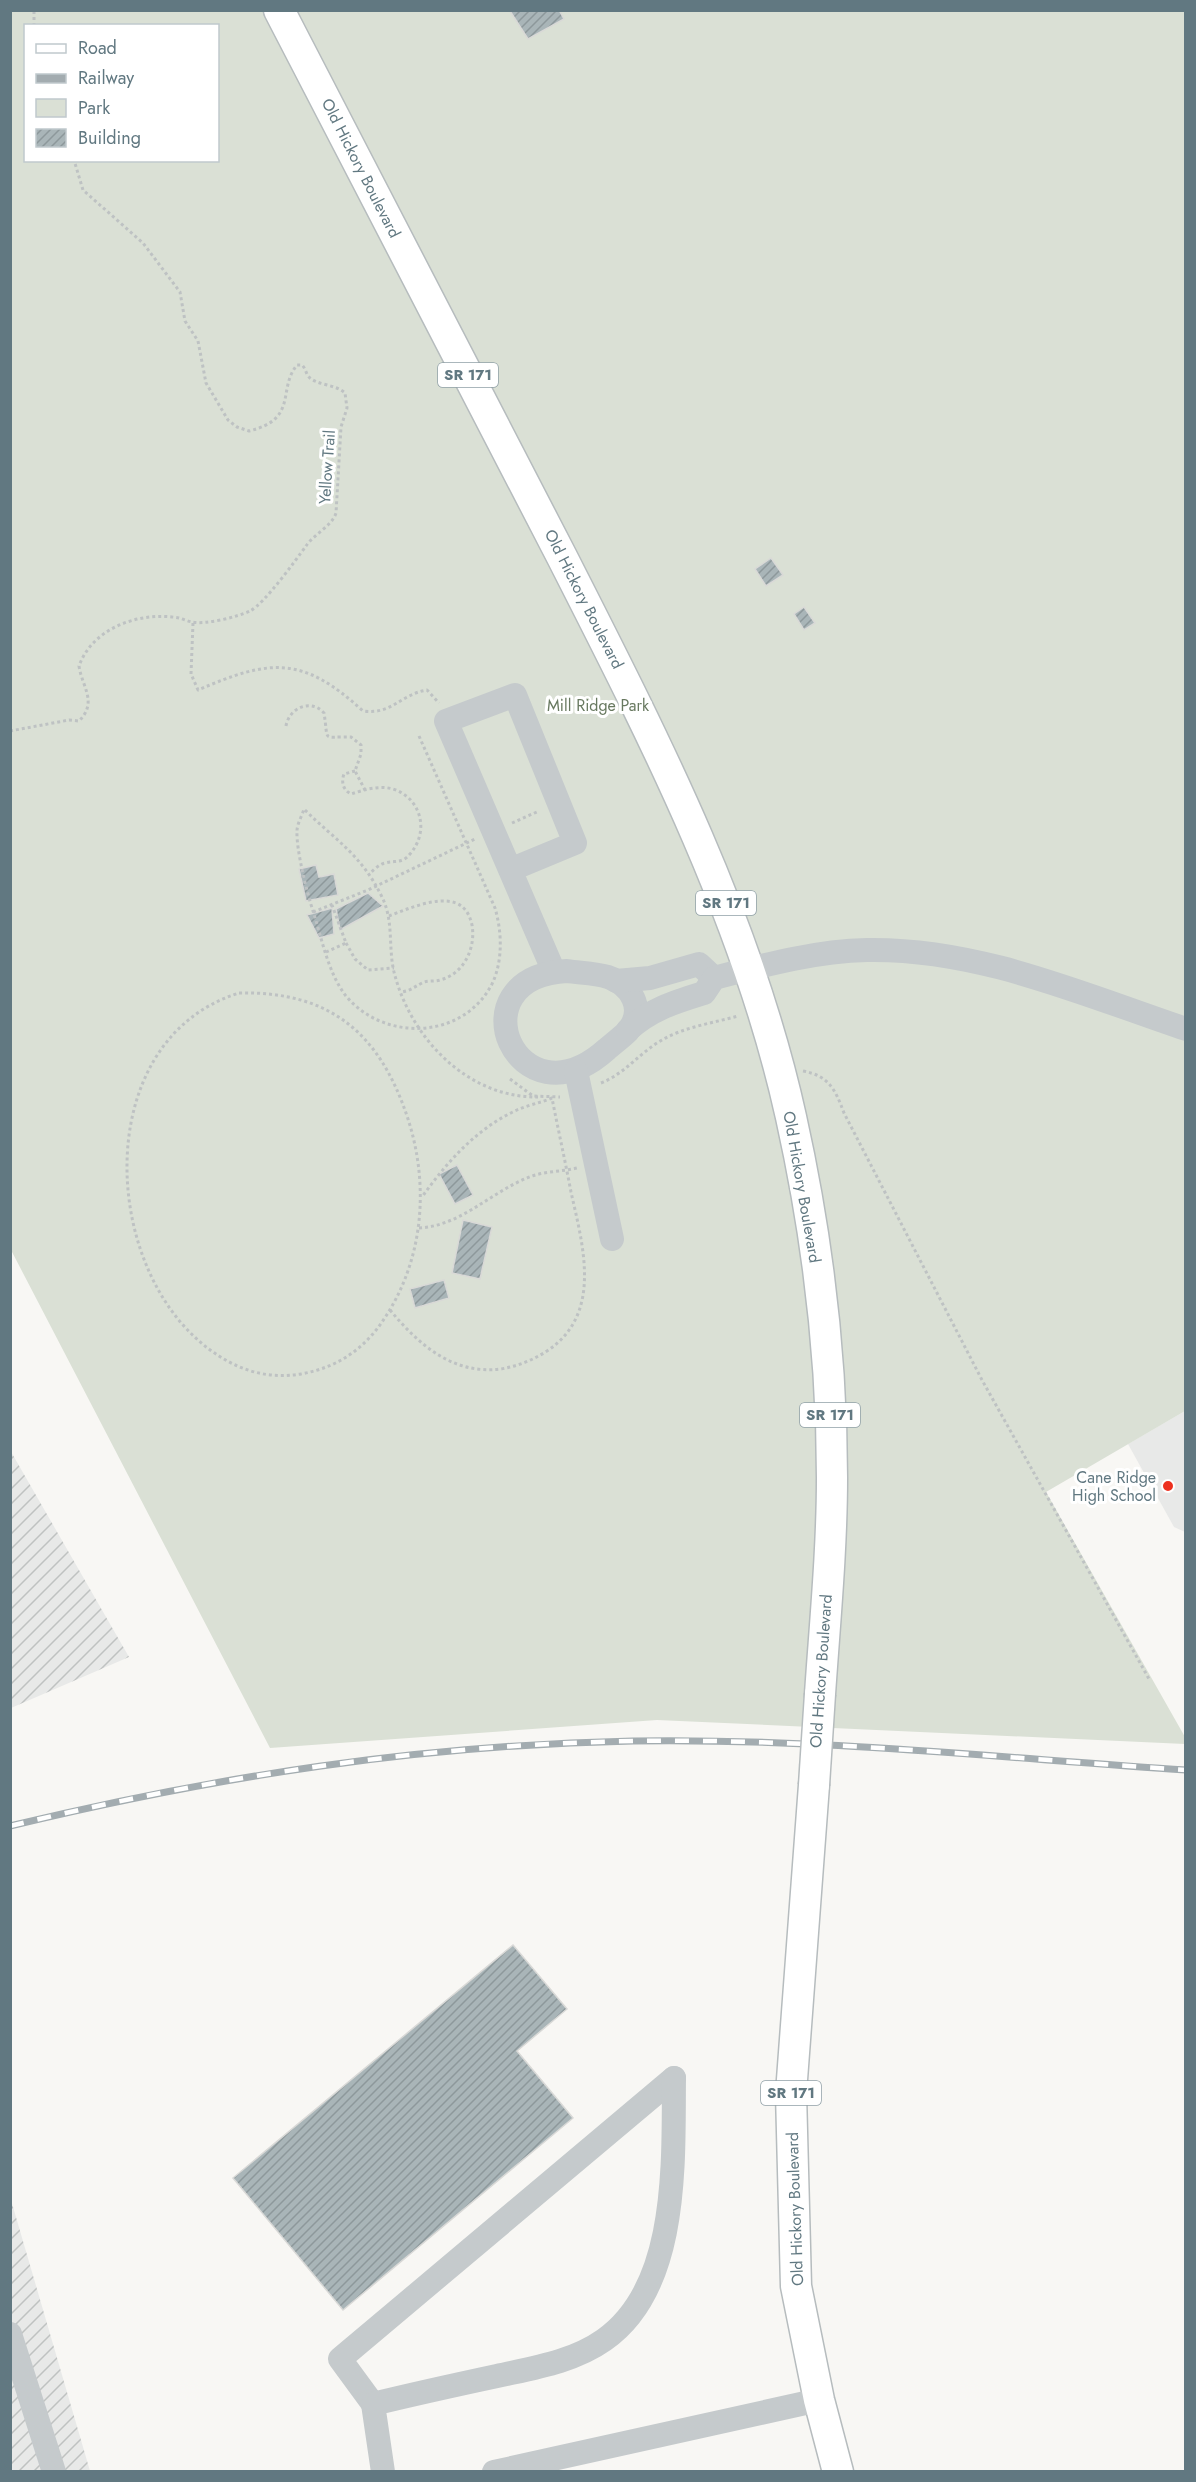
<svg xmlns="http://www.w3.org/2000/svg" width="1196" height="2482" font-family="Jost,sans-serif">
  <style>
    .built { fill: #e8e9e8 }
    .industrial { fill: url(#industrial-furrows) }
    .park { fill: #dae0d5; fill-rule: evenodd }
    .building { fill: url(#building-hatch); stroke: #d9d9d7; stroke-width: 1.5 }
    .lines { fill: none; stroke-linecap: round; stroke-linejoin: round }
    .major-casing { stroke: #b6bcbe; stroke-width: 33 }
    .path { stroke: #bec2c3; stroke-width: 3; stroke-dasharray: 3 3; stroke-linecap: butt }
    .minor { stroke: #c5cacc; stroke-width: 24 }
    .major { stroke: #fff; stroke-width: 30 }
    .rail-casing { stroke: #a3acb0; stroke-width: 7 }
    .rail { stroke: #fff; stroke-width: 4.5; stroke-dasharray: 14; stroke-linecap: butt }
    .major-bridge-casing { stroke: #b6bcbe; stroke-width: 33; stroke-linecap: butt }
    .major-bridge { stroke: #fff; stroke-width: 30 }
    .poi-dot { fill: #ed301f; stroke: #fff; stroke-width: 2 }
    .labels { text-anchor: middle; dominant-baseline: central; stroke-width: 6; stroke-linejoin: round; paint-order: stroke }
    .shield { fill: #fff; stroke: #90a0a7; stroke-width: 1.5 }
    .shield-label { font-size: 15px; font-weight: bold; fill: #617881 }
    .street-label { font-size: 16px; fill: #617881; stroke: #fff }
    .park-label { font-size: 16px; fill: #687960; stroke: #fff }
    .poi-label { font-size: 16px; fill: #617881; stroke: #fff; text-anchor: end }
  </style>
  <defs>
    <pattern id="industrial-furrows" width="10" height="10" patternUnits="userSpaceOnUse" patternTransform="scale(1.5)"><rect width="10" height="10" fill="#e8e9e8"/><path d="M-1 1l2-2M0 10L10 0M9 11l2-2" fill="none" stroke="#bfc2c1"/></pattern>
    <pattern id="building-hatch" width="6" height="6" patternUnits="userSpaceOnUse" patternTransform="scale(1.5)"><rect width="6" height="6" fill="#a9b5b8"/><path d="M-1 1l2-2M0 6l6-6M5 7l2-2" fill="none" stroke="#8d989b"/></pattern>
  </defs>
  <rect width="100%" height="100%" fill="#f8f7f4"/>
  <polygon class="built" points="1185,1411 1185,1532 1174,1527 1128,1444"/>
  <g class="industrial">
    <polygon points="10,1450 129,1657 11,1708 10,1708"/>
    <polygon points="11,2200 90,2471 11,2471"/>
  </g>
  <path class="park" d="M 11,11 L 1185,11 L 1185,1411 L 1046,1492 L 1185,1737 L 1185,1744 L 657,1720 L 270,1748 L 11,1250 ZM 26,26 L 218,26 L 218,160 L 26,160 Z"/>
  <g class="building">
    <polygon points="559,10 564,19 528,39 510,11"/>
    <polygon points="771,558 783,575 766,586 755,569"/>
    <polygon points="804,607 815,623 804,630 794,614"/>
    <polygon points="316,865 319,877 334,874 338,895 306,901 299,869"/>
    <polygon points="368,893 383,906 340,930 336,909"/>
    <polygon points="332,908 334,934 319,938 307,915"/>
    <polygon points="457,1165 473,1195 455,1204 439,1174"/>
    <polygon points="463,1220 492,1227 480,1279 452,1273"/>
    <polygon points="444,1280 449,1298 415,1308 410,1289"/>
    <polygon points="513,1945 567,2009 517,2051 573,2118 343,2310 233,2178"/>
  </g>
  <g class="lines">
    <g class="major-casing">
      <g id="major">
        <path d="M 279,10 C 374,193 469,375 562,557 C 654,738 747,918 791,1117 C 817,1234 832,1357 832,1477 C 832,1549 825,1621 820,1694"/>
        <polyline points="814,1785 791,2093 796,2286 819,2400 838,2472"/>
      </g>
    </g>
    <g class="path">
      <polyline points="34,26 34,10"/>
      <path d="M 193,623 L 191,674 L 198,690 C 270,659 302,655 363,711 C 392,715 401,694 427,690 L 439,703"/>
      <path d="M 286,726 C 289,708 311,698 324,713 C 329,744 321,736 351,737 L 361,745 L 361,754 L 355,771 L 365,790"/>
      <path d="M 10,731 L 69,720 L 79,721 C 98,702 82,687 79,666 C 93,627 141,611 179,618 C 183,619 187,621 192,622 C 205,625 237,617 250,611 C 265,603 295,561 306,546 C 314,534 332,526 336,513 L 341,427 L 347,408 L 345,393 C 335,384 316,385 309,377 C 306,374 306,369 302,365 L 297,365 C 277,389 299,419 249,431 L 237,427 L 228,420 L 206,383 L 198,341 L 185,321 L 180,292 L 143,243 L 83,190 L 74,160"/>
      <path d="M 419,736 L 495,908 C 502,932 503,961 492,984 C 463,1040 384,1042 346,996 C 328,973 322,939 313,911 C 307,893 296,849 297,831 C 297,824 302,816 304,809 C 336,841 361,854 382,897 C 394,921 388,947 394,972 C 410,1037 467,1098 538,1097"/>
      <path d="M 355,771 L 344,774 C 341,782 343,790 351,794 C 363,790 379,785 393,789 C 421,798 430,831 410,854 C 402,864 395,860 385,863 C 379,864 374,870 370,873"/>
      <polyline points="512,823 539,811"/>
      <polyline points="313,912 368,890 475,839"/>
      <path d="M 389,916 C 407,909 437,896 456,903 C 466,907 470,916 472,925 C 476,948 464,974 440,980 C 434,982 427,980 422,983 C 414,987 410,991 401,992"/>
      <polyline points="346,943 355,959 368,970 394,968"/>
      <polyline points="326,952 346,943 332,905"/>
      <path d="M 239,993 C 330,991 380,1033 408,1119 C 429,1184 424,1257 386,1316 C 366,1348 339,1367 301,1374 C 271,1379 244,1372 219,1356 C 99,1280 87,1040 239,993 Z"/>
      <path d="M 803,1071 C 829,1076 835,1089 844,1113 L 982,1380 L 1149,1679"/>
      <polyline points="510,1079 533,1096 560,1097"/>
      <path d="M 601,1083 C 626,1073 639,1053 662,1040 C 684,1027 713,1023 738,1016"/>
      <path d="M 419,1228 C 460,1226 490,1193 527,1178 C 542,1171 561,1172 577,1168"/>
      <path d="M 390,1310 C 419,1345 453,1375 501,1369 C 518,1366 533,1360 547,1351 C 603,1314 583,1246 571,1192 C 565,1160 558,1129 552,1098 C 540,1103 528,1105 517,1110 C 477,1128 447,1162 422,1197"/>
    </g>
    <g class="minor">
      <polyline points="510,870 575,843 515,695 446,721 554,972"/>
      <path d="M 567,971 C 580,973 595,973 608,977 C 631,985 646,1009 628,1031 C 622,1037 614,1043 607,1049 C 517,1130 452,977 567,971 Z"/>
      <polyline points="616,981 650,978 699,964 714,978"/>
      <path d="M 628,1030 C 651,1009 675,1002 704,993 L 714,978 C 764,965 816,951 867,950 C 978,948 1082,994 1186,1029"/>
      <polyline points="576,1071 612,1239"/>
      <polyline points="10,2334 54,2472"/>
      <polyline points="373,2404 340,2359 674,2078"/>
      <path d="M 383,2472 L 373,2404 C 414,2394 455,2385 497,2376 C 533,2368 573,2362 604,2340 C 680,2287 673,2160 674,2078"/>
      <polyline points="494,2472 819,2400"/>
    </g>
    <use href="#major" class="major"/>
    <g class="rail-casing">
      <path id="rail" d="M 10,1826 C 218,1776 419,1745 633,1741 C 817,1738 1002,1758 1186,1770"/>
    </g>
    <use href="#rail" class="rail"/>
    <g class="major-bridge-casing">
      <polyline id="major-bridge" points="814,1785 820,1694"/>
    </g>
    <use href="#major-bridge" class="major-bridge"/>
  </g>
  <circle class="poi-dot" cx="1168" cy="1486" r="6"/>
  <g class="labels">
    <g class="shield">
      <rect x="438" y="363" width="60" height="24" rx="4.5"/>
      <rect x="696" y="891" width="60" height="24" rx="4.5"/>
      <rect x="800" y="1403" width="60" height="24" rx="4.5"/>
      <rect x="761" y="2081" width="60" height="24" rx="4.5"/>
    </g>
    <g class="shield-label">
      <text x="468" y="375">SR 171</text>
      <text x="726" y="903">SR 171</text>
      <text x="830" y="1415">SR 171</text>
      <text x="791" y="2093">SR 171</text>
    </g>
    <g class="street-label">
      <text transform="translate(361 168) rotate(63)">Old Hickory Boulevard</text>
      <text transform="translate(327 467) rotate(-86)">Yellow Trail</text>
      <text transform="translate(584 599) rotate(63)">Old Hickory Boulevard</text>
      <text transform="translate(802 1187) rotate(80)">Old Hickory Boulevard</text>
      <text transform="translate(821 1671) rotate(-86)">Old Hickory Boulevard</text>
      <text transform="translate(795 2209) rotate(-92)">Old Hickory Boulevard</text>
    </g>
    <g class="park-label">
      <text x="598" y="705">Mill Ridge Park</text>
    </g>
    <g class="poi-label">
      <text x="1156" y="1477">Cane Ridge<tspan x="1156" dy="18">High School</tspan></text>
    </g>
  </g>
  <rect width="1196" height="2482" fill="none" stroke="#617881" stroke-width="24"/>
  <rect x="24" y="24" width="195" height="138" fill="#ffffff" stroke="#c0c9cd" stroke-width="1.5"/>
  <rect x="36" y="44" width="30" height="9" fill="#ffffff" stroke="#c0c9cd" stroke-width="1.5"/>
  <text x="78" y="54" font-size="18" fill="#617881">Road</text>
  <rect x="36" y="74" width="30" height="9" fill="#a3acb0" stroke="#c0c9cd" stroke-width="1.5"/>
  <text x="78" y="84" font-size="18" fill="#617881">Railway</text>
  <rect x="36" y="99" width="30" height="18" fill="#dae0d5" stroke="#c0c9cd" stroke-width="1.5"/>
  <text x="78" y="114" font-size="18" fill="#617881">Park</text>
  <rect x="36" y="129" width="30" height="18" fill="url(#building-hatch)" stroke="#c0c9cd" stroke-width="1.5"/>
  <text x="78" y="144" font-size="18" fill="#617881">Building</text>
</svg>
